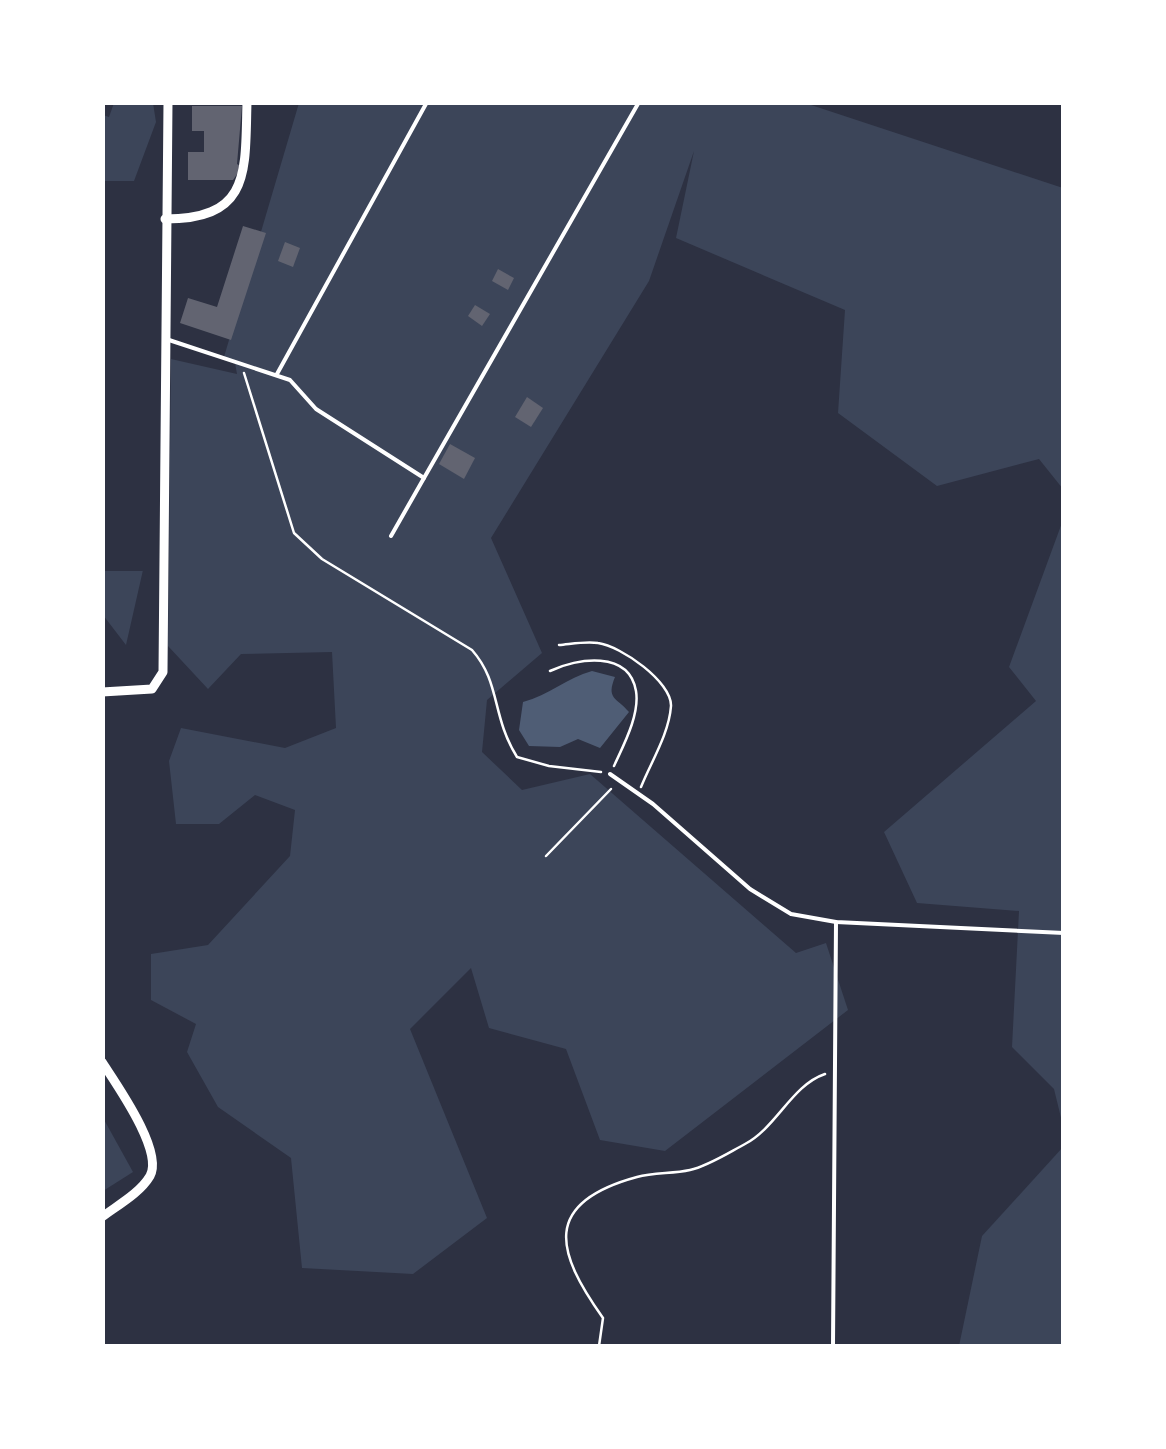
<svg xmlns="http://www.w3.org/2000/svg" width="1166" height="1449" font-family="'Open Sans',sans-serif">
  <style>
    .green { fill: #3c4559 }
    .water { fill: #4f5d75 }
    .building { fill: #626471 }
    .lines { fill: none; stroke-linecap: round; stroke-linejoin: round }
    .path { stroke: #fff; stroke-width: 2.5 }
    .service { stroke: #fff; stroke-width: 4 }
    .minor { stroke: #fff; stroke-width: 9 }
  </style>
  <rect width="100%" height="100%" fill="#2d3142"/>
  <g class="green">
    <polygon points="114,103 153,103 156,122 134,181 102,181 103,115 109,117"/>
    <polygon points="299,103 805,103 1063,188 1063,489 1039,459 937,486 838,413 845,310 676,238 694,151 649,281 491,538 542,653 487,700 482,752 522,790 590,774 796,953 826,943 848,1010 665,1151 600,1140 566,1049 489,1028 471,968 410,1029 487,1218 413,1274 302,1268 291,1158 218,1107 187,1052 196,1024 151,1000 151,954 208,945 290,856 295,810 255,795 219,824 176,824 169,761 181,728 285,748 336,728 332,652 241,654 208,689 168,646 171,359 237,374 235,363 224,357"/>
    <polygon points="1063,520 1063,1126 1054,1089 1012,1047 1019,911 917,903 884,832 1036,701 1009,667"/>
    <polygon points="144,570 143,570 126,645 103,615 103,571"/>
    <polygon points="102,1116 133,1172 103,1191 102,1191"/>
    <polygon points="1063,1147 1063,1346 959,1346 982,1236"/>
  </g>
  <path class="water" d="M 592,671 L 615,677 C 606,699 616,697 629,712 L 600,748 L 578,739 L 560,747 L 529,746 L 519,730 L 523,702 C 549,695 567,678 592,671 Z"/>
  <g class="building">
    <polygon points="192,106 242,106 237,164 242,167 233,180 188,180 188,152 204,152 204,131 192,131"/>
    <polygon points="243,226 266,233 231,340 180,323 188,298 217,307"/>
    <polygon points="285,242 300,248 293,267 278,261"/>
    <polygon points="498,269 514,278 508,290 492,281"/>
    <polygon points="475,305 490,314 482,326 468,316"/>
    <polygon points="527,397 543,408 531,427 515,417"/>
    <polygon points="450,444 475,458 464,479 439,464"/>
  </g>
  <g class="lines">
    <g class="path">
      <path d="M 244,373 L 294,533 L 322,559 L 472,650 C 501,683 491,715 517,757 L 549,766 L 601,772"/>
      <path d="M 559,645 C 571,644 586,641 598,643 C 621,646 672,682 671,706 C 669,734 651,762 641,787"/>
      <path d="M 550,671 C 577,658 629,650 636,691 C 640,715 623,746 614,766"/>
      <polyline points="546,856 611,789"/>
      <path d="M 599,1346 L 603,1318 C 556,1252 541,1203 637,1177 C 654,1172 672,1174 690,1170 C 708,1166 728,1153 745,1144 C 776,1128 792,1085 825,1074"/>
    </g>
    <g class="service">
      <polyline points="169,340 290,380 316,409 424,478 391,536"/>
      <polyline points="277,374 427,102"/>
      <polyline points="424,478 639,102"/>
      <polyline points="610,774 653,804 750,889 791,914 836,922 1064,933"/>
      <polyline points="833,1346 836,922"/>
    </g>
    <g class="minor">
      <path d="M 165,219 C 251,219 245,172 247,102"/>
      <polyline points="102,692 152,689 163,672 168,102"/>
      <path d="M 102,1062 C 116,1084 164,1151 150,1176 C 140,1193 118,1205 102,1217"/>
    </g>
  </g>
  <rect width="1166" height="1449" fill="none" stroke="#ffffff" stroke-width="210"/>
</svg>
